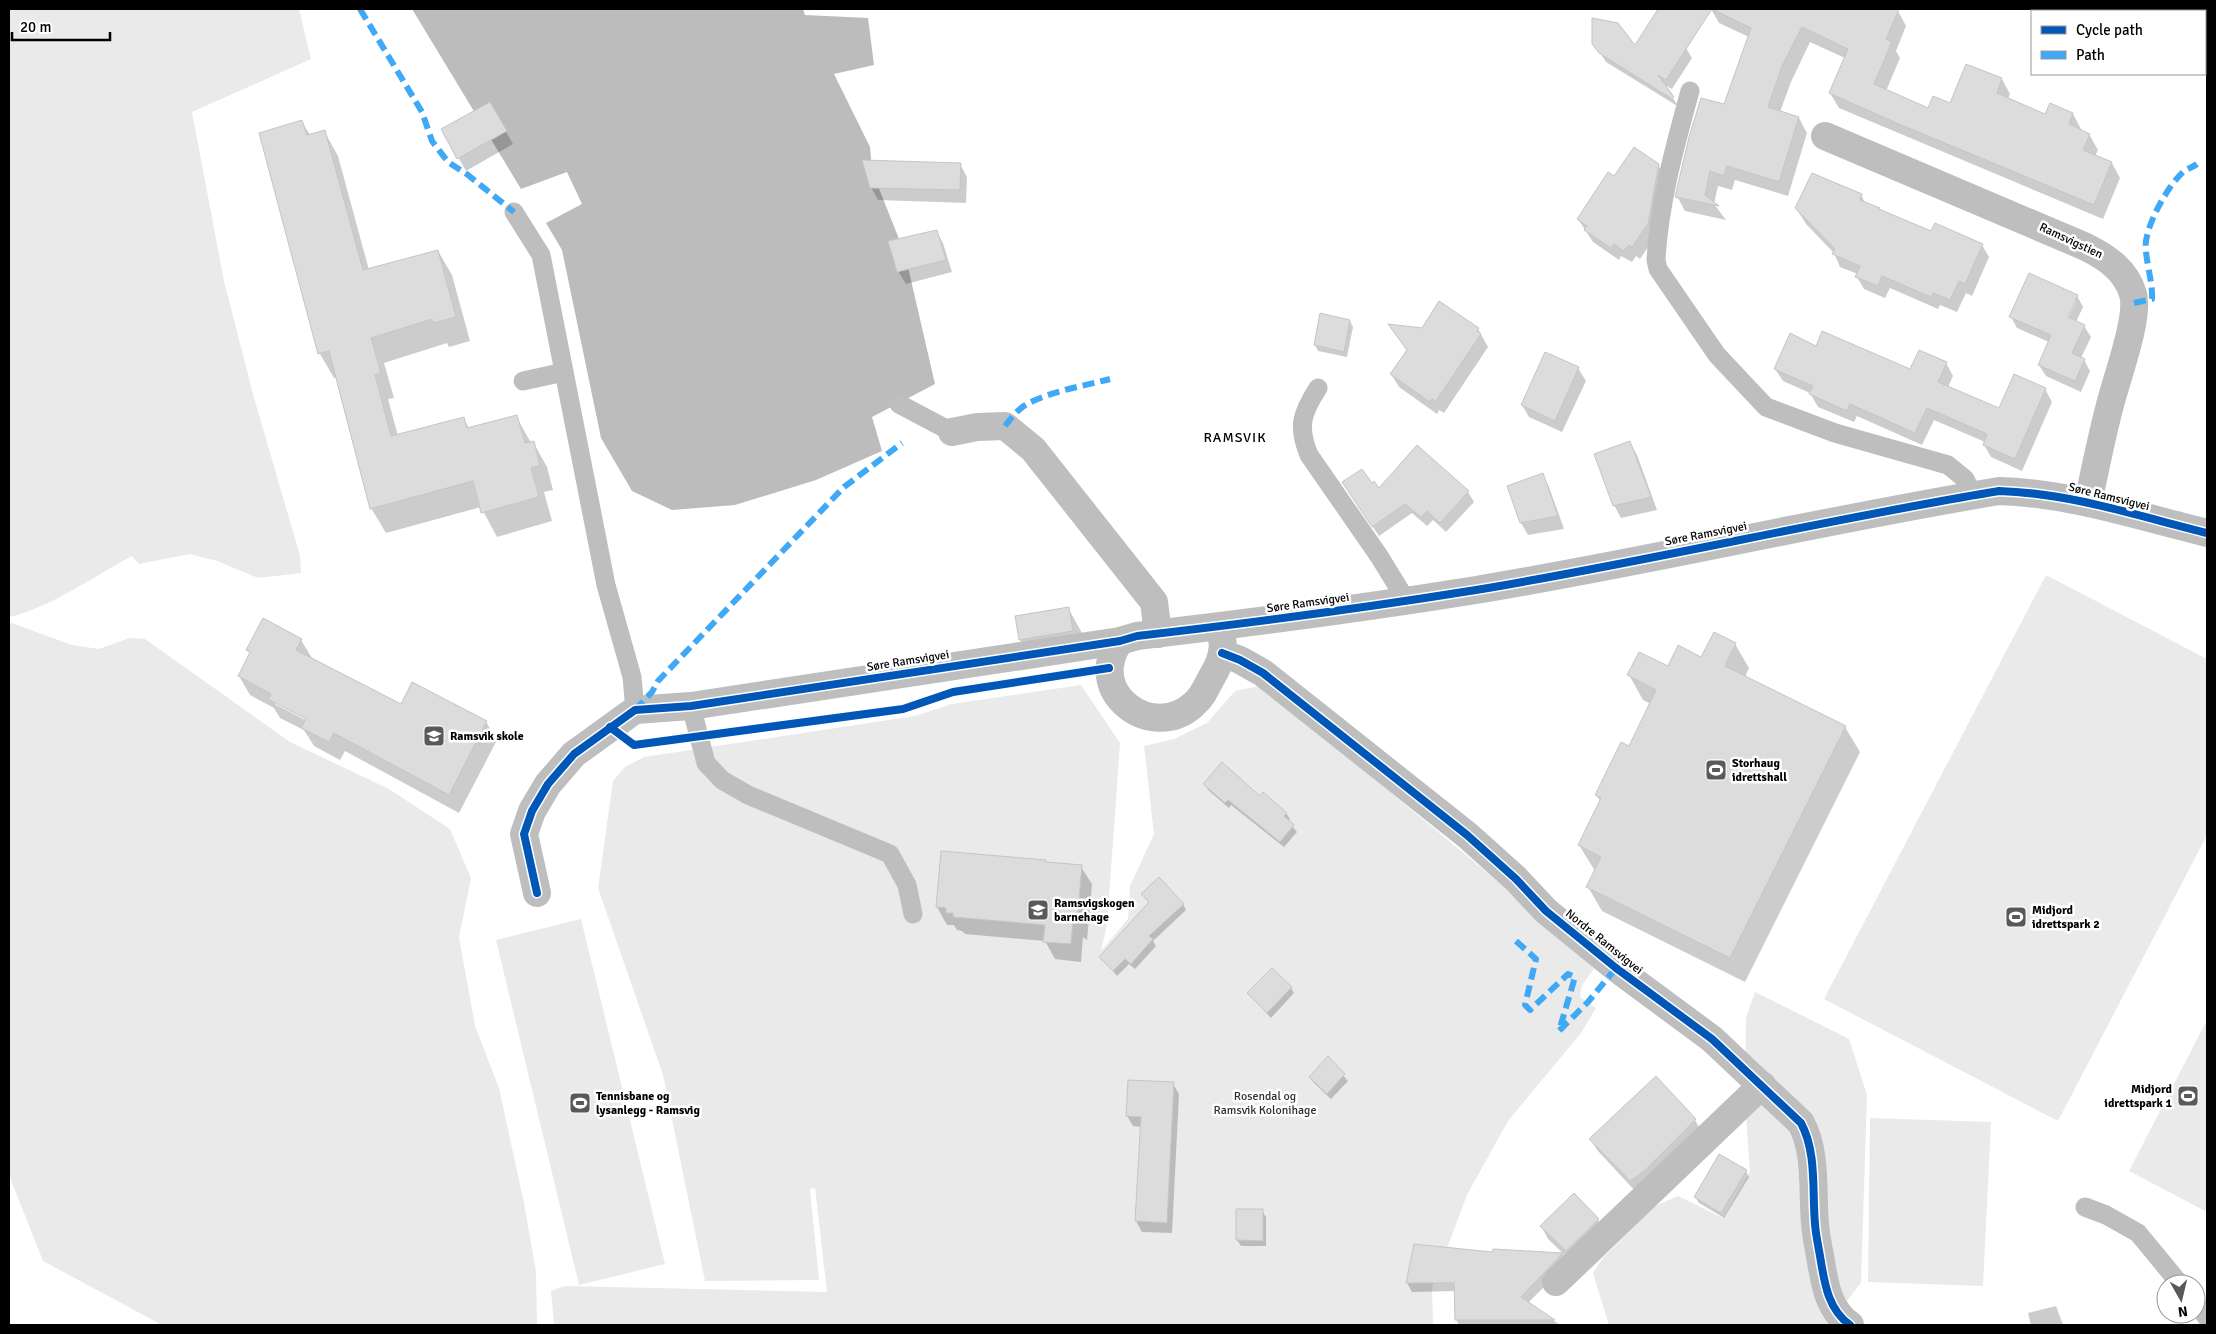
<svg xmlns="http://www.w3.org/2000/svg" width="2216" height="1334" font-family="Signika,sans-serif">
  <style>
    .green { fill: #eaeaea }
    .water { fill: #bcbcbc }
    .shadow { fill: #0003; fill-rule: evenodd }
    .building { fill: #dcdcdc; stroke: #c5c5c5 }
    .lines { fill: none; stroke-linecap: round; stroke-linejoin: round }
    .lane { stroke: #bebebe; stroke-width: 19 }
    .street { stroke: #bebebe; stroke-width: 28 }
    .quiet { stroke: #3fa9f5; stroke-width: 6; stroke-dasharray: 12 6; stroke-linecap: butt }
    .cycleway-casing { stroke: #fff; stroke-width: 11 }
    .cycleway { stroke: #0057b8; stroke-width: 8 }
    .labels { text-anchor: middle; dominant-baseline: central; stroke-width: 5; stroke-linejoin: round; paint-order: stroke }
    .street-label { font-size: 12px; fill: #000; stroke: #fff }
    .poi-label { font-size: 12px; font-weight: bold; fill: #000; stroke: #fff; text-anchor: start }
    .park-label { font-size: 12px; fill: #2f2f2f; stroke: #fff }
    .neighbourhood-label { font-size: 14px; letter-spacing: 1px; fill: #000; stroke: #fff }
  </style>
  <rect width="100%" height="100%" fill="#fff"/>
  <g class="green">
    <path d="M 9,9 L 299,9 L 311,59 L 192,112 L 224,281 L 253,394 L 300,556 L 301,573 L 258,578 L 217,561 L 190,554 L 139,564 L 132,556 C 96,575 48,609 9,617 Z"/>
    <polygon points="2046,575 2207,659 2207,835 2058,1121 1824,999"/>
    <polygon points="9,622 72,645 99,649 129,638 145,639 290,742 389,789 450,829 471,878 459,937 475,1026 499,1088 524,1203 536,1272 537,1325 162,1325 43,1261 9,1175"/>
    <polygon points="1081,685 1120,743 1107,925 1101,951 1128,919 1130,886 1154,834 1144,746 1174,739 1207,723 1235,691 1259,686 1300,717 1580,950 1594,969 1582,985 1580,997 1596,1008 1581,1033 1508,1121 1467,1195 1432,1288 1433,1325 554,1325 551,1291 565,1286 827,1292 815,1188 810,1189 819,1280 705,1281 663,1075 598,888 613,781 625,767 644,757 915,716 952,704"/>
    <polygon points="581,919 665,1264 579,1285 496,940"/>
    <polygon points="1755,992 1849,1039 1867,1095 1861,1283 1828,1325 1609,1325 1593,1273 1602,1259 1655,1206 1678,1196 1723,1218 1750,1172 1745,1102 1746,1018"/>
    <polygon points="2207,1020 2207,1212 2129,1171"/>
    <polygon points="1870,1118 1991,1122 1983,1286 1868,1282"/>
  </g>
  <polygon class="water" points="412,9 803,9 805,15 868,18 874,65 834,74 870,147 872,171 905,254 935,384 872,417 882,451 816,480 735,505 672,510 632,491 601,438 562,250 546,223 582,204 567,172 521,189"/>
  <g class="shadow">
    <polygon points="1711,9 1825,9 1864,29 1873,9 1892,9 1898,11 1906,26 1896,51 1900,58 1886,91 1928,110 1950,105 2002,79 2010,94 2008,99 2045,116 2073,114 2081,129 2080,131 2089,134 2098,150 2095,156 2112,163 2120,178 2103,219 1839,108 1830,93 1845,58 1810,42 1791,82 1780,112 1799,118 1807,133 1788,196 1735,180 1732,190 1718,186 1714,204 1726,220 1685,211 1677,196 1725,106 1749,37 1719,23"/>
    <polygon points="1594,43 1635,47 1686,48 1692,58 1672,89 1663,84 1679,107 1606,62"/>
    <polygon points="490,103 513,144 466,171 443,130"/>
    <polygon points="302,122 310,135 324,131 338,156 369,270 438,251 452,275 470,341 449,347 447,343 384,363 394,398 388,399 398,436 463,418 469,428 516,416 531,443 533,442 547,467 553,490 544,492 552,521 497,537 481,507 386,533 371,508 337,377 334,378 320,354 260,134"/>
    <polygon points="960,164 967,177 966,203 878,200 871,187"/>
    <polygon points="1658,165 1666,178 1655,237 1640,259 1636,256 1632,262 1621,256 1619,260 1593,242 1578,219 1614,178"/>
    <polygon points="1861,195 1866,204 1880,211 1932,233 1982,245 1989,257 1972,296 1966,293 1957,312 1940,305 1938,309 1890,288 1885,298 1864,289 1857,277 1858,274 1840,267 1834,253 1806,224 1796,208"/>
    <polygon points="936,231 943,243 952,272 906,284 898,271"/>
    <path d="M 2077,296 L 2083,307 L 2076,322 L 2084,326 L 2091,337 L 2081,358 L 2084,360 L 2090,371 L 2081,392 L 2046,376 L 2039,365 L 2049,342 L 2017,328 L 2011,317 ZM 2074,301 L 2076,301 L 2066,323 L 2064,322 Z"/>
    <polygon points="1350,321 1353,327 1347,357 1318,351 1315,345"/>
    <polygon points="1390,326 1422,330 1478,329 1488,347 1444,413 1439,410 1437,414 1399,387 1391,374 1407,351"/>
    <polygon points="1816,348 1911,371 1946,363 1953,376 1948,387 1999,410 2045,389 2052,402 2022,471 1991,457 1984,445 1985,442 1934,420 1922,445 1857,416 1854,422 1818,407 1810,393 1783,381 1775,369"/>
    <polygon points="1578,368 1586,381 1562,432 1529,417 1522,405"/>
    <polygon points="1630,443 1637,455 1657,510 1621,518 1614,505"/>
    <polygon points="1542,475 1549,487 1564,529 1528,535 1521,523"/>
    <polygon points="1343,483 1372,485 1379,490 1468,492 1474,502 1446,532 1433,520 1427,526 1412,513 1379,536"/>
    <polygon points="1068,608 1082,633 1034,664 1020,640 1016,617"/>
    <path d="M 301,640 L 312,658 L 401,706 L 486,722 L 497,740 L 459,813 L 345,751 L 340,760 L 314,746 L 304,730 L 280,718 L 274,708 L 250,695 L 239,676 L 250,654 L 248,650 ZM 275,702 L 312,721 L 311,723 L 275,704 Z"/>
    <polygon points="1735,644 1749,668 1745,677 1845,727 1860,752 1745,982 1602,911 1588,887 1595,871 1579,845 1601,802 1596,795 1629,747 1651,704 1643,700 1629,675 1702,659"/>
    <polygon points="1205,784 1260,797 1286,813 1290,819 1288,821 1297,832 1284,847 1231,805 1229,808 1208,790"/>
    <polygon points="1046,864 1081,867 1092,884 1087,940 1083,937 1081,962 1055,959 1045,941 965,934 962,931 957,930 954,925 947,925 937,907"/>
    <polygon points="1143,894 1183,904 1186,910 1153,941 1156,946 1135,969 1129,964 1117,976 1101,957 1149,903"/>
    <polygon points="1291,988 1294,993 1271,1018 1248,993"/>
    <polygon points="1328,1058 1348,1081 1331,1099 1314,1083 1310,1077"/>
    <polygon points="1656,1077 1695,1120 1702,1132 1637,1193 1598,1151 1590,1139"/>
    <polygon points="1173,1084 1179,1094 1172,1233 1142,1232 1136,1221 1141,1127 1133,1126 1127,1116"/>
    <polygon points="1746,1171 1749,1177 1724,1218 1699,1203 1695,1197"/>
    <polygon points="1574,1195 1598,1220 1605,1232 1573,1263 1548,1239 1541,1226"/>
    <polygon points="1237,1210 1262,1211 1266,1217 1266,1246 1241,1246 1237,1240"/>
    <polygon points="1494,1250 1563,1254 1568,1263 1528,1303 1560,1325 1459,1325 1456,1319 1456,1291 1412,1292 1407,1283 1494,1253"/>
    <polygon points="2056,1306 2063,1325 2031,1325 2028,1313"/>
  </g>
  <g class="building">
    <polygon points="1658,9 1899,9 1886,39 1892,42 1874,84 1928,108 1933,96 1950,103 1966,64 2002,78 1997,93 2045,114 2050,103 2073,113 2069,124 2090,134 2083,150 2112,162 2094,205 1894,122 1829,93 1848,49 1802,27 1782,66 1768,107 1799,117 1779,182 1727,166 1724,176 1710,171 1705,195 1719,206 1675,197 1689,137 1701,98 1724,104 1751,28 1712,9 1666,80 1658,75 1674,97 1672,99 1599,53 1592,44 1592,18 1618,23 1635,45"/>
    <polygon points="490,102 507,131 457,159 441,129"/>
    <polygon points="302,120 307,135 325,130 363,270 438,250 456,317 434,323 432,319 371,338 381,373 375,375 391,436 464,417 467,428 517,415 525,443 534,441 540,465 531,468 539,497 481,513 473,481 370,509 329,351 318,354 259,133"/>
    <polygon points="1634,147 1659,164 1648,224 1632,247 1629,245 1624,251 1614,244 1611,248 1584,230 1587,226 1577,219 1608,172 1614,176"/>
    <polygon points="862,160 961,163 960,190 870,188"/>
    <polygon points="1812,173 1862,194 1860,200 1880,208 1879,209 1931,231 1935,223 1983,244 1965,284 1959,281 1950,300 1933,293 1931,297 1882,276 1878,286 1855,277 1860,266 1832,254 1835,249 1795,208"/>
    <polygon points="937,230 946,260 897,272 888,241"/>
    <polygon points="2029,273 2078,295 2068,317 2085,325 2072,353 2085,359 2075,381 2038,365 2051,335 2009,317"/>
    <polygon points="1439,301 1479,328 1477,331 1481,334 1436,401 1432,399 1430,402 1390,374 1407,350 1388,324 1422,328"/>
    <polygon points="1320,313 1350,320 1344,352 1314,345"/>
    <polygon points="1822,331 1910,369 1919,350 1947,362 1938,382 1999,408 2014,374 2046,388 2015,459 1983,445 1987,434 1927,408 1915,433 1850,404 1847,411 1809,394 1813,386 1774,369 1790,333 1816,346"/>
    <polygon points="1545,352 1579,367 1555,421 1521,405"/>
    <polygon points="1630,441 1651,497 1613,506 1594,454"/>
    <polygon points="1417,445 1469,491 1440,523 1427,511 1421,517 1405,504 1372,527 1342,482 1362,469 1372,483 1374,481 1379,488"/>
    <polygon points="1543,473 1558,516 1520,523 1507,486"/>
    <polygon points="1069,607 1073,631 1019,640 1015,616"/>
    <polygon points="263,618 302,639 296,650 401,704 412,682 487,721 449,795 334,733 329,742 301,728 306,719 268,699 271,694 238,676 250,652 246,650"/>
    <polygon points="1714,632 1736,643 1725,666 1846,726 1730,958 1586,887 1601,857 1578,845 1601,798 1595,795 1621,742 1629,746 1656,690 1627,675 1639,652 1668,666 1678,645 1701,657"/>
    <polygon points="1222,762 1260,796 1263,792 1287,813 1284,816 1294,825 1280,842 1228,800 1225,803 1203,784"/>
    <polygon points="941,851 1046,860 1046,862 1082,865 1077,924 1073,921 1071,944 1043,942 1045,925 953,917 953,913 946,913 946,908 936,907"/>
    <polygon points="1159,877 1184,904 1149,936 1153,939 1131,964 1125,959 1113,971 1099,957 1149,902 1141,894"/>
    <polygon points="1272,968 1292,987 1267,1013 1247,993"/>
    <polygon points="1328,1056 1345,1074 1327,1094 1309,1077"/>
    <polygon points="1656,1076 1696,1119 1643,1172 1630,1181 1589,1139"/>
    <polygon points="1128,1080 1174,1082 1167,1223 1135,1221 1141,1117 1126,1116"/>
    <polygon points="1719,1154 1747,1170 1721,1213 1694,1197"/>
    <polygon points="1574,1193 1599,1219 1566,1251 1540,1226"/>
    <polygon points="1236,1209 1263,1209 1263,1241 1236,1240"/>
    <polygon points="1414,1244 1492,1252 1493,1249 1563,1253 1521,1297 1555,1320 1455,1320 1454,1283 1406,1283"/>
  </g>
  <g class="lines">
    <g class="lane">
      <path d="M 1690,91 C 1675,146 1659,203 1656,260 L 1658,269 L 1717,355 L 1766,407 L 1835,433 L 1948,465 L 1965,479 L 1973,495"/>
      <polyline points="514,212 541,255 606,585 632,677 635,710"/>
      <polyline points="523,381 564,372"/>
      <path d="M 1318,388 C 1302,413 1297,426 1309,455 L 1379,556 L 1406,600"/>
      <polyline points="899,404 952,432"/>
      <polyline points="691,706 706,763 722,780 748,795 890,854 907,885 913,914"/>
      <polyline points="2085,1207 2106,1215 2138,1233 2180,1284"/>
      <polyline points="2196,1303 2207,1318"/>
    </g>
    <g class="street">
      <path d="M 1825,136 L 2086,247 C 2106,257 2126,270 2133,294 C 2140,318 2115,382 2109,409 C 2101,439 2095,471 2088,502"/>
      <polyline points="952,432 977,427 1005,426 1033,449 1154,602 1158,634"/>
      <path d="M 1120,641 C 1083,692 1153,743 1194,704 C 1203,697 1207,685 1213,675 C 1220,663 1226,649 1221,635"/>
      <path d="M 1222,653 L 1240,660 L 1263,673 L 1467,835 L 1516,879 L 1546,911 L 1616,968 L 1712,1039 L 1801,1123 C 1817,1153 1812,1190 1815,1224 C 1816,1237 1819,1249 1821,1262 C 1825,1286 1829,1310 1850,1325"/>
      <path d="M 537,893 L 524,834 L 532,811 L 548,784 L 574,754 L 635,710 L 691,706 L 1120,641 L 1137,636 C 1250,623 1364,608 1476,590 C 1651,561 1824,520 1999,491 C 2070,493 2138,516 2207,533"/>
      <polyline points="1556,1282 1762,1085"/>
    </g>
    <g class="quiet">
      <polyline points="360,9 422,112 432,141 448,162 468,175 514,212"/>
      <path d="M 2134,303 L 2152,299 C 2153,281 2144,256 2146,241 C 2149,220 2168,186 2183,172 C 2187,169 2193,167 2197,164"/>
      <path d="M 1005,426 C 1011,418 1018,409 1027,404 C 1052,391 1083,386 1110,379"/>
      <polyline points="635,710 652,692 658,681 844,487 902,443"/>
      <polyline points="1516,941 1536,959 1525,1005 1530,1010 1568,974 1575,977 1559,1031 1588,1002 1616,968"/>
    </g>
    <g class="cycleway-casing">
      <g id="cycleway">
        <path d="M 1222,653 L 1240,660 L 1263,673 L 1467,835 L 1516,879 L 1546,911 L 1616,968 L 1712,1039 L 1801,1123 C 1817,1153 1812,1190 1815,1224 C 1816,1237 1819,1249 1821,1262 C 1825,1286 1829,1310 1850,1325"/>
        <polyline points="610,727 634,745 903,709 953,692 1109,668"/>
        <path d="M 537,893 L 524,834 L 532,811 L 548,784 L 574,754 L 635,710 L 691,706 L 1120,641 L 1137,636 C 1250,623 1364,608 1476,590 C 1651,561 1824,520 1999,491 C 2070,493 2138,516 2207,533"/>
      </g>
    </g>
    <use href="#cycleway" class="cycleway"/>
  </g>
  <defs>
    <g id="school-square" transform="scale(1.125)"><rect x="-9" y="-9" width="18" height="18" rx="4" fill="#595959" stroke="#fff"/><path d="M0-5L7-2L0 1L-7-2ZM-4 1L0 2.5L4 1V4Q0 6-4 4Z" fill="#fff"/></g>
    <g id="stadium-square" transform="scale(1.125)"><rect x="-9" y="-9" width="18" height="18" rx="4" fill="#595959" stroke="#fff"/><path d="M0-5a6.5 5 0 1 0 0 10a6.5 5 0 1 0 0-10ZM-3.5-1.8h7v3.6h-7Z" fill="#fff"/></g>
  </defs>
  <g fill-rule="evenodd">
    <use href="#school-square" x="434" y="736"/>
    <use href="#stadium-square" x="1716" y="770"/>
    <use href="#school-square" x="1038" y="910"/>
    <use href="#stadium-square" x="2016" y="917"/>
    <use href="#stadium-square" x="2188" y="1096"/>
    <use href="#stadium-square" x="580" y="1103"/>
  </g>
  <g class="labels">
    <g class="street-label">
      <text transform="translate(2071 241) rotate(25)">Ramsvigstien</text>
      <text transform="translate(2109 497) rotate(14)">Søre Ramsvigvei</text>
      <text transform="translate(1706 534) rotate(-11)">Søre Ramsvigvei</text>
      <text transform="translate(1308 603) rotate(-8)">Søre Ramsvigvei</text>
      <text transform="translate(908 661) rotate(-9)">Søre Ramsvigvei</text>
      <text transform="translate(1604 942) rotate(39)">Nordre Ramsvigvei</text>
    </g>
    <g class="poi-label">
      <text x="450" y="736">Ramsvik skole</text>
      <text x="1732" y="763">Storhaug<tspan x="1732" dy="14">idrettshall</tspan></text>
      <text x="1054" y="903">Ramsvigskogen<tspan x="1054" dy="14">barnehage</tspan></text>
      <text x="2032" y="910">Midjord<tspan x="2032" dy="14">idrettspark 2</tspan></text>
      <text x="2172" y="1089" text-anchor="end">Midjord<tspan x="2172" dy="14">idrettspark 1</tspan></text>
      <text x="596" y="1096">Tennisbane og<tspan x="596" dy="14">lysanlegg - Ramsvig</tspan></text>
    </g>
    <g class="park-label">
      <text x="1265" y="1096">Rosendal og<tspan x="1265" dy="14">Ramsvik Kolonihage</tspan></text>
    </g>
    <g class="neighbourhood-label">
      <text x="1235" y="437">RAMSVIK</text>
    </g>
  </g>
  <rect width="2216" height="1334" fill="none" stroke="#000000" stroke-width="20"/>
  <rect x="2031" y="10" width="175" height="65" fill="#ffffff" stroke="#999999"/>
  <rect x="2041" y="26" width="25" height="8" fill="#0057b8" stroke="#999999"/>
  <text x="2076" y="35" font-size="15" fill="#000000">Cycle path</text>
  <rect x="2041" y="51" width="25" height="8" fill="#3fa9f5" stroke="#999999"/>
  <text x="2076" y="60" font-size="15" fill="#000000">Path</text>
  <g transform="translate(2181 1299) rotate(172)"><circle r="24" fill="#ffffff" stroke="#999999"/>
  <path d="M0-4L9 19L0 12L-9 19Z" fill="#595959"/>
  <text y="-8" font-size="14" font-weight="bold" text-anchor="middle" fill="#000000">N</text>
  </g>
  <path d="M12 32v8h98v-8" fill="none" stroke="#000000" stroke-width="2.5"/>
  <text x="20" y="32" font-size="15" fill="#000000" stroke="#ffffff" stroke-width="4" paint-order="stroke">20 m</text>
</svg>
